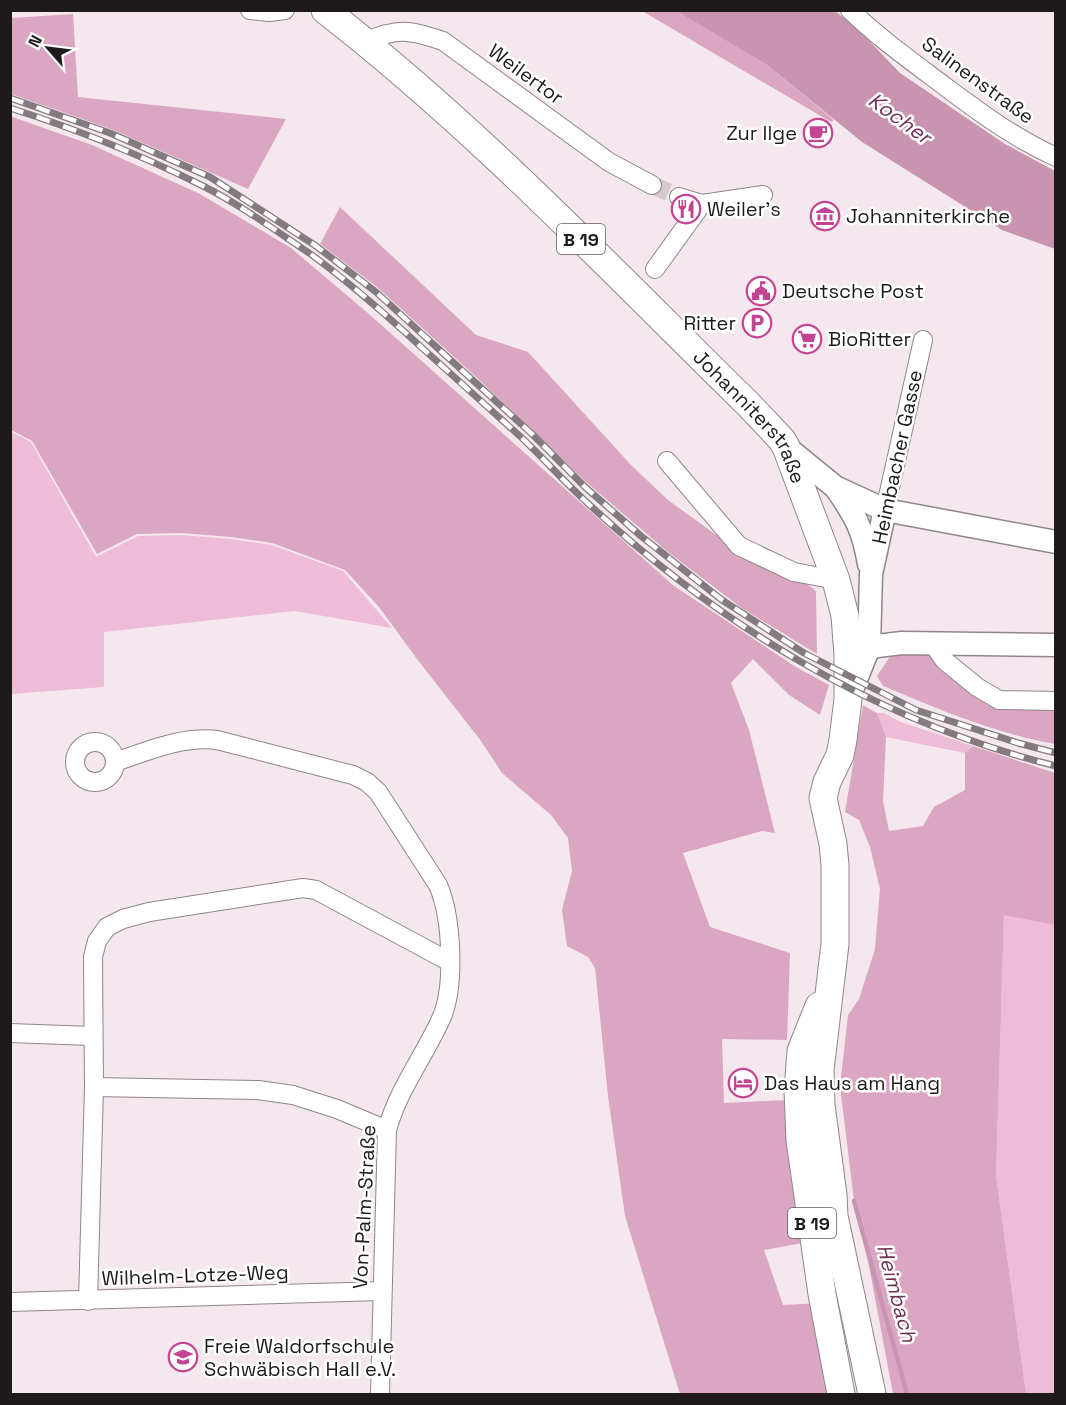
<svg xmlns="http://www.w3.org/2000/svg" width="1066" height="1405" font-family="'Space Grotesk',sans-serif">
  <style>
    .green { fill: #eebcd6 }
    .forest { fill: #dba6c1 }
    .water { fill: #c894af }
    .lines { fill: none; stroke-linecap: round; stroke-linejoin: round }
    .stream { stroke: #c894af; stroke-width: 4.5 }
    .minor-tunnel { stroke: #d4c9ce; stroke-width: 18; stroke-dasharray: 18 9; stroke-linecap: butt }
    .minor-casing { stroke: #8f858a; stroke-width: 20 }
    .tertiary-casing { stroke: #8f858a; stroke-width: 25 }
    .primary-casing { stroke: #8f858a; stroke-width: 29 }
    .minor { stroke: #fff; stroke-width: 18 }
    .tertiary { stroke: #fff; stroke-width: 22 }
    .primary { stroke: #fff; stroke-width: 27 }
    .rail-casing { stroke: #837b7f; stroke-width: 7 }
    .rail { stroke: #fff; stroke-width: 4.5; stroke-dasharray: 14; stroke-linecap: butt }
    .labels { text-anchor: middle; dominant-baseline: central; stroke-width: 5; stroke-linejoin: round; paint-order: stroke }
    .shield { fill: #fff; stroke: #625f60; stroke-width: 1.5 }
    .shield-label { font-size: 18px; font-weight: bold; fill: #1e1a1c }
    .street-label { font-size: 20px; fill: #1e1a1c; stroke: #fff }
    .poi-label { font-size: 20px; fill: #1e1a1c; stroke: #fff; text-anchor: start }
    .water-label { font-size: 21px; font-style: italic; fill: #713156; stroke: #fff }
  </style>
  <rect width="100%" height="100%" fill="#f4e8ee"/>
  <g class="green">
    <polygon points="11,432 31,442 96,557 138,536 181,535 231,539 272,545 343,571 392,628 295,611 104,632 104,687 11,694"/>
    <polygon points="877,713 884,713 901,722 973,746 965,753 886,737"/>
    <polygon points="1004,914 1055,925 1055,1394 1026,1394 996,1175"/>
  </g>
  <g class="forest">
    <polygon points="642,11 676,11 767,65 834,120 831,122"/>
    <polygon points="73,14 78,97 286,119 248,189 111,129 11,94 11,18"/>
    <polygon points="10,116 92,145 200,194 291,248 369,314 674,586 796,667 829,685 820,715 789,695 753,659 731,683 749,730 775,833 762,831 683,853 710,927 790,953 787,1040 722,1039 724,1103 787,1100 808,1242 764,1250 783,1305 820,1303 835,1394 680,1394 625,1216 608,1096 595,968 588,957 567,946 562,910 572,871 568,838 551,815 502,773 481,741 417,659 379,607 345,570 272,543 231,537 181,533 137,534 97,554 32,441 11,430"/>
    <polygon points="340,207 476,335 528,352 631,465 668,500 719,537 813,588 816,592 817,654 743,609 668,552 586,482 475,376 377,287 320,244"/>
    <path d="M 928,648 L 959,680 L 1053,707 L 1056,716 L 1055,744 C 994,733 940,710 883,686 L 877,676 L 893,652 Z"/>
    <polygon points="863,705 877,713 886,737 883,801 889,831 923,826 934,807 965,790 965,753 973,746 1055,773 1055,925 1004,915 996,1175 1026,1394 893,1394 866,1250 855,1209 840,1086 848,1015 859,999 875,949 880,889 870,847 859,820 845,812"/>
  </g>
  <polygon class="water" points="676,11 835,11 855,26 900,73 1005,144 1055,171 1055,249 1002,230 862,142 767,65"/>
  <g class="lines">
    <polyline class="stream" points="854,1201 907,1394"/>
    <polyline class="minor-tunnel" points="652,185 679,197"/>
    <g class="minor-casing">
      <g id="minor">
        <polyline points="250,10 269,12 285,10"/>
        <path d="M 850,10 C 880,39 914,63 947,88 C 982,114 1016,139 1056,157"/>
        <path d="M 365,42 C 398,27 410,30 443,41 L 609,162 L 652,185"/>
        <polyline points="679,197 702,204 763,195"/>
        <polyline points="655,269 702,204"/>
        <polyline points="667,461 739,546 794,572 836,580"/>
        <polyline points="885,510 923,340"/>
        <polyline points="933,644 944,660 977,687 999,700 1056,701"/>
        <circle cx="95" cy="762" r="20"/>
        <path d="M 115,762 C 148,751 182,736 217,740 L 353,775 L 367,782 L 378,792 L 438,885 C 452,917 456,989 440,1021 C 423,1058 398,1090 387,1130 L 380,1394"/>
        <polyline points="10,1033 92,1036"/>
        <polyline points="94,1087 258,1090 293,1095 337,1109 387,1130"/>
        <polyline points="88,1301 94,1087 93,957 97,941 107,927 123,919 149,912 303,888 316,890 450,962"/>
        <polyline points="10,1302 382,1291"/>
      </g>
    </g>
    <g class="tertiary-casing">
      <g id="tertiary">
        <polyline points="786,447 835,487 885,510 1056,542"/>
        <path d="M 836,488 C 856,517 863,529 869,564"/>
        <polyline points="869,647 902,643 1056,645"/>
        <polyline points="851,692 869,647 871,574 885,510"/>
      </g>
    </g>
    <g class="primary-casing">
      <g id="primary">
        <path id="s1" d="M 325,10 C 478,129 611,270 749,405 L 782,440 L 786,447 L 836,580 L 845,616 L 848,655 L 848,699 L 843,740 L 840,755 L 827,782 L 823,798 L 833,844 L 835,865 L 835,944 L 820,1070 L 821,1105 L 833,1195 L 834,1216 L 872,1394"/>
        <polyline points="819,1006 801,1051 798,1090 800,1140 822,1294 841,1394"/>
      </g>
    </g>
    <use href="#minor" class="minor"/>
    <use href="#tertiary" class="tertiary"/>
    <use href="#primary" class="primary"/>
    <g class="rail-casing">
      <g id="rail">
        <polyline points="10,98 110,133 210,177 316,246 376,292 532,434 585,487 641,536 722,600 804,653 916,710 1018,743 1056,753"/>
        <path d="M 10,108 C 76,129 141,155 203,186 C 239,204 275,230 309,253 C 348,281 384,313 420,346 C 454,377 488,407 522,438 C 542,457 560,477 580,496 C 715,623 875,721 1056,766"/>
      </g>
    </g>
    <use href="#rail" class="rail"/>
  </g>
  <defs>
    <g id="cafe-ring" transform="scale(1.5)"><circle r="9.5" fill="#fff" stroke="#c34592" stroke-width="1.5"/><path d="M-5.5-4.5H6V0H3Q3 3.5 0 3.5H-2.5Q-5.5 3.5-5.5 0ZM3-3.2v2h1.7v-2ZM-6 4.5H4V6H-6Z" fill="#c34592"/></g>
    <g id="restaurant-ring" transform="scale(1.5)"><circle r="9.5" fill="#fff" stroke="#c34592" stroke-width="1.5"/><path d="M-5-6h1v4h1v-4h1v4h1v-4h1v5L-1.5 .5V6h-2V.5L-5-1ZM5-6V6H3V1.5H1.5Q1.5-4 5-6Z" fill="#c34592"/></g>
    <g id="museum-ring" transform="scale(1.5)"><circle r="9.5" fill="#fff" stroke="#c34592" stroke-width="1.5"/><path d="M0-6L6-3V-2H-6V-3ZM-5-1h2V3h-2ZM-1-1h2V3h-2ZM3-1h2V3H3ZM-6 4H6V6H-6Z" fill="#c34592"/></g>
    <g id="civic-ring" transform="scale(1.5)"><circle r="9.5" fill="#fff" stroke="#c34592" stroke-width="1.5"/><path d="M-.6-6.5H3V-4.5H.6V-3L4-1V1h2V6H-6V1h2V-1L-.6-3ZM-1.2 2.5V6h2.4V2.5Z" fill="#c34592"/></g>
    <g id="parking-ring" transform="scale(1.5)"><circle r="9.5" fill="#fff" stroke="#c34592" stroke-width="1.5"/><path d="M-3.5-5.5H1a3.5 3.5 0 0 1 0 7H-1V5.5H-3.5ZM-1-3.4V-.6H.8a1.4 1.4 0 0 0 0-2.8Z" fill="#c34592"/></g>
    <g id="supermarket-ring" transform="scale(1.5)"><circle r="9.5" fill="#fff" stroke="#c34592" stroke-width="1.5"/><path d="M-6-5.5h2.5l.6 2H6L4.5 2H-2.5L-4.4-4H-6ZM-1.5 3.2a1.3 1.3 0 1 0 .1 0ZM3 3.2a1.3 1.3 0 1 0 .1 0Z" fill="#c34592"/></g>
    <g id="hotel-ring" transform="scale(1.5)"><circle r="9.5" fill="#fff" stroke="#c34592" stroke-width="1.5"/><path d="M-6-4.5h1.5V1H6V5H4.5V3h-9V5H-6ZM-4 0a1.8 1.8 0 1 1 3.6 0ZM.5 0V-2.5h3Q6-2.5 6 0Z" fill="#c34592"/></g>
    <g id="school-ring" transform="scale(1.5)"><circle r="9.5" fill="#fff" stroke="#c34592" stroke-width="1.5"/><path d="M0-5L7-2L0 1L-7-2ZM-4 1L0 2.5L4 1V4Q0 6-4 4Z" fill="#c34592"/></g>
  </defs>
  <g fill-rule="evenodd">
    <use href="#cafe-ring" x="818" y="133"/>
    <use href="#restaurant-ring" x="686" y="209"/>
    <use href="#museum-ring" x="825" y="216"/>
    <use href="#civic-ring" x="761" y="291"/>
    <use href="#parking-ring" x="757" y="323"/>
    <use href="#supermarket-ring" x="807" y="339"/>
    <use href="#hotel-ring" x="743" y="1083"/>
    <use href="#school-ring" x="183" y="1357"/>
  </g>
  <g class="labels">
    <g class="shield">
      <rect x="557" y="224" width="48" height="30" rx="4.5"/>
      <rect x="788" y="1208" width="48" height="30" rx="4.5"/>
    </g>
    <g class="shield-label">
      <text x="581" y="239">B 19</text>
      <text x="812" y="1223">B 19</text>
    </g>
    <g class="street-label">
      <text transform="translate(526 74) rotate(36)">Weilertor</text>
      <text transform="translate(978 80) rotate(36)">Salinenstraße</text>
      <text stroke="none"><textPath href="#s1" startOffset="590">Johanniterstraße</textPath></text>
      <text transform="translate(897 457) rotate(-78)">Heimbacher Gasse</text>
      <text transform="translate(364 1207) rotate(-87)">Von-Palm-Straße</text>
      <text transform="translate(195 1275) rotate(-2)">Wilhelm-Lotze-Weg</text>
    </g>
    <g class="poi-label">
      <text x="797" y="133" text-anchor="end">Zur Ilge</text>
      <text x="707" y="209">Weiler's</text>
      <text x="846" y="216">Johanniterkirche</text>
      <text x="782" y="291">Deutsche Post</text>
      <text x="736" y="323" text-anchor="end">Ritter</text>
      <text x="828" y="339">BioRitter</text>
      <text x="764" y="1083">Das Haus am Hang</text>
      <text x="204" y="1346">Freie Waldorfschule<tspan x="204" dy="23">Schwäbisch Hall e.V.</tspan></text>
    </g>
    <g class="water-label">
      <text transform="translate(900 118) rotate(36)">Kocher</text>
      <text transform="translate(897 1293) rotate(75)">Heimbach</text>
    </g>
  </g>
  <rect width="1066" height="1405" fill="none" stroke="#1e1a1c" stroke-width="24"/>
  <g transform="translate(48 48) rotate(298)" stroke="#ffffff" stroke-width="4.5" paint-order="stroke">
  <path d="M0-4.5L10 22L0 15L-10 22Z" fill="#1e1a1c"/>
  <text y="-9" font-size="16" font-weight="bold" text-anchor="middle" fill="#1e1a1c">N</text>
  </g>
</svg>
